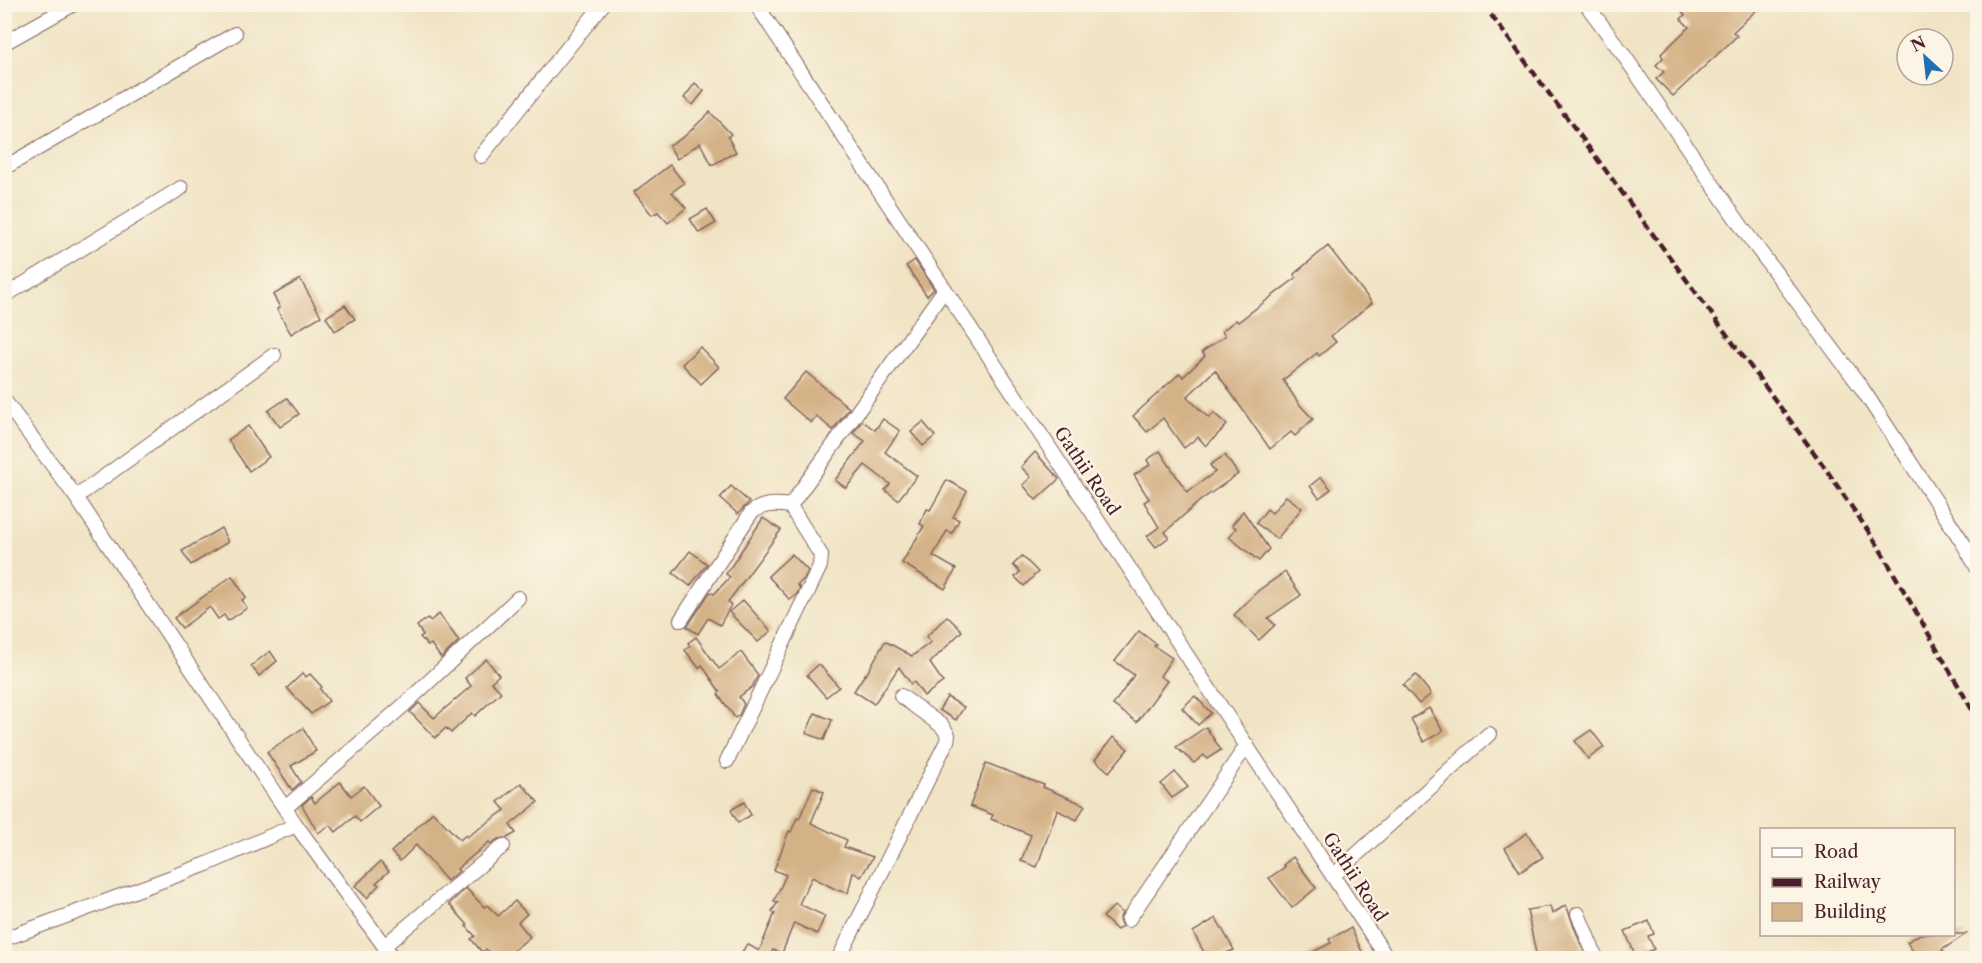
<svg xmlns="http://www.w3.org/2000/svg" width="1982" height="963" font-family="'Libre Caslon Text',serif">
  <style>
    .building { fill: #d4b287 }
    .lines { fill: none; stroke-linecap: round; stroke-linejoin: round }
    .street-casing { stroke: #846461; stroke-width: 16 }
    .street { stroke: #fff; stroke-width: 14 }
    .rail { stroke: #4a1f2b; stroke-width: 4.5; stroke-dasharray: 9 4.5; stroke-linecap: butt }
    .labels { text-anchor: middle; dominant-baseline: central; stroke-width: 4.5; stroke-linejoin: round; paint-order: stroke }
    .street-label { font-size: 18px; fill: #4a1f2b; stroke: #fcf5e5 }
  </style>
  <rect width="100%" height="100%" fill="#fcf5e5"/>
  <filter id="ink" filterUnits="userSpaceOnUse"><feTurbulence type="fractalNoise" baseFrequency=".0167" numOctaves="2"/><feDisplacementMap in="SourceGraphic" scale="12" xChannelSelector="R" yChannelSelector="G"/><feConvolveMatrix kernelMatrix="1 2 1 2 8 2 1 2 1" color-interpolation-filters="sRGB"/></filter>
  <filter id="wash" filterUnits="userSpaceOnUse"><feTurbulence type="fractalNoise" baseFrequency=".008" numOctaves="4" result="noise"/><feDisplacementMap in="SourceGraphic" scale="24" xChannelSelector="R" yChannelSelector="G"/><feGaussianBlur stdDeviation="1.35" result="paint"/><feColorMatrix in="noise" values="0 0 0 0 0 0 0 0 0 0 0 0 0 0 0 0 0 1.4 0 .05"/><feComposite in="paint" operator="in"/></filter>
  <g filter="url(#wash)">
    <rect width="100%" height="100%" fill="#f0e4c5"/>
    <g id="blocks">
      <g class="building">
        <polygon points="1675,4 1763,4 1733,32 1737,36 1673,96 1656,79 1664,72 1656,65 1663,58 1661,54 1689,27 1681,19 1685,15"/>
        <polygon points="695,83 704,91 693,105 684,98"/>
        <polygon points="710,112 731,134 728,137 736,152 712,165 700,143 677,159 669,146 685,136"/>
        <polygon points="670,165 684,183 672,192 686,208 668,223 658,212 652,215 634,192"/>
        <polygon points="707,209 716,223 699,233 690,219"/>
        <polygon points="1328,246 1372,303 1331,336 1336,342 1319,356 1317,353 1283,380 1299,404 1313,419 1295,436 1291,432 1270,449 1215,370 1187,397 1209,418 1214,413 1227,425 1206,446 1198,437 1184,448 1163,418 1147,432 1133,416 1180,373 1183,377 1205,356 1202,352 1225,336 1222,331 1236,320 1238,322 1296,278 1294,274"/>
        <polygon points="915,260 934,289 927,296 906,266"/>
        <polygon points="300,279 321,316 291,334 277,309 280,307 273,295"/>
        <polygon points="345,305 355,319 335,331 326,317"/>
        <polygon points="700,347 719,367 701,384 682,364"/>
        <polygon points="806,372 849,408 833,430 816,416 811,423 783,399"/>
        <polygon points="287,398 299,414 280,427 268,411"/>
        <polygon points="883,419 900,431 885,452 917,476 898,500 885,490 890,484 865,465 846,488 835,480 865,441 853,433 862,421 875,430"/>
        <polygon points="923,422 935,436 923,446 911,432"/>
        <polygon points="248,426 269,457 249,471 228,440"/>
        <polygon points="1160,451 1187,492 1215,472 1210,465 1225,455 1238,474 1201,500 1165,532 1169,537 1156,547 1147,536 1159,527 1144,502 1149,499 1134,475 1150,465 1147,460"/>
        <polygon points="1035,452 1059,479 1036,500 1023,485 1031,477 1021,467"/>
        <polygon points="1321,477 1331,489 1319,498 1310,486"/>
        <polygon points="947,480 967,491 953,517 959,520 952,533 947,531 933,556 956,569 945,589 902,563 924,526 920,524 927,509 930,510"/>
        <polygon points="731,486 749,502 738,514 720,498"/>
        <polygon points="1286,496 1302,508 1277,539 1256,523 1267,509 1272,513"/>
        <polygon points="1243,511 1269,549 1259,561 1229,537 1236,528 1232,525"/>
        <polygon points="763,518 781,530 728,602 731,605 720,625 708,618 698,634 687,627 710,592 714,594 730,577 726,574"/>
        <polygon points="221,528 228,542 191,565 182,551"/>
        <polygon points="690,551 707,564 690,586 673,573"/>
        <polygon points="792,554 808,571 804,579 797,585 800,588 797,594 790,600 768,576"/>
        <polygon points="1022,556 1038,572 1024,586 1015,577 1020,572 1013,565"/>
        <polygon points="1285,572 1301,595 1268,618 1275,625 1259,640 1234,615 1259,590"/>
        <polygon points="232,576 246,597 242,600 247,608 228,621 224,615 218,619 210,607 182,628 174,618"/>
        <polygon points="743,600 771,631 758,642 729,612"/>
        <polygon points="439,614 459,641 441,658 431,644 428,646 420,637 423,635 417,626 428,618 430,621"/>
        <polygon points="947,616 962,631 930,663 943,682 924,696 914,682 911,684 899,667 874,704 854,691 865,674 866,675 885,641 912,656 931,642 926,637"/>
        <polygon points="1139,631 1156,644 1154,646 1172,658 1160,676 1167,681 1137,722 1113,705 1134,675 1115,661"/>
        <polygon points="696,637 719,669 741,652 758,675 752,687 739,697 744,704 739,715 735,718 718,694 720,692 702,665 699,668 685,650 690,646 688,643"/>
        <polygon points="270,651 277,661 259,676 251,666"/>
        <polygon points="486,659 499,675 491,682 501,692 475,716 472,713 451,733 446,728 435,738 410,712 419,703 434,718 471,686 465,678"/>
        <polygon points="819,664 839,687 826,697 807,675"/>
        <polygon points="303,673 306,677 310,674 322,687 320,689 329,701 311,714 287,688"/>
        <polygon points="1416,675 1431,694 1419,704 1403,685"/>
        <polygon points="1195,696 1211,713 1198,725 1182,708"/>
        <polygon points="947,697 964,707 956,720 939,710"/>
        <polygon points="1429,708 1443,731 1424,742 1411,719"/>
        <polygon points="815,713 832,720 824,740 806,733"/>
        <polygon points="1206,727 1221,750 1207,759 1204,755 1194,763 1176,747"/>
        <polygon points="303,728 316,751 291,766 301,782 292,790 267,752"/>
        <polygon points="1591,730 1604,747 1588,759 1575,741"/>
        <polygon points="1113,737 1128,749 1109,772 1095,760"/>
        <polygon points="986,763 1044,785 1043,787 1085,805 1077,820 1057,810 1037,867 1021,861 1031,835 991,819 993,815 970,806"/>
        <polygon points="1175,772 1188,787 1172,798 1161,784"/>
        <polygon points="340,782 351,796 364,786 379,806 360,822 355,816 336,832 330,825 318,833 302,805 311,797 315,803"/>
        <polygon points="521,783 538,802 510,825 516,833 507,838 498,839 491,844 489,842 457,869 459,871 447,881 416,845 400,861 391,852 433,812 460,840 466,835 467,837 505,810 498,802"/>
        <polygon points="813,787 824,792 811,823 847,840 844,847 873,857 861,877 853,872 848,893 837,890 812,877 799,904 825,916 817,934 794,923 782,953 773,950 769,957 773,958 738,958 747,944 759,951 775,913 772,911 778,902 774,901 786,875 774,870 789,831 791,832 797,818 799,819"/>
        <polygon points="744,802 751,815 738,823 731,810"/>
        <polygon points="1527,833 1543,857 1520,872 1505,848"/>
        <polygon points="1293,857 1316,888 1292,908 1269,878 1285,867 1283,865"/>
        <polygon points="380,862 389,871 376,883 379,885 367,898 355,886"/>
        <polygon points="466,888 484,907 487,905 498,916 515,901 527,914 518,922 530,937 504,958 495,958 486,949 482,952 471,939 475,936 466,926 468,925 449,904"/>
        <polygon points="1566,905 1586,958 1537,958 1527,910 1550,906 1552,914"/>
        <polygon points="1114,906 1122,913 1119,920 1122,926 1117,930 1103,917"/>
        <polygon points="1216,918 1234,950 1212,958 1209,952 1205,954 1193,932"/>
        <polygon points="1649,921 1654,934 1648,936 1654,949 1636,957 1625,931"/>
        <polygon points="1351,928 1363,954 1355,958 1301,958 1331,943 1329,939"/>
        <polygon points="1920,934 1966,934 1942,950 1948,958 1917,958 1907,942"/>
      </g>
    </g>
  </g>
  <g filter="url(#ink)">
    <use href="#blocks" fill-opacity="0" stroke="#846461" stroke-width="1.5"/>
    <g class="lines">
      <g class="street-casing">
        <g id="street">
          <polyline points="756,4 1387,958"/>
          <polyline points="1586,4 1623,54 1746,233 1861,387 1963,543 1978,569"/>
          <polyline points="4,43 74,4"/>
          <polyline points="481,156 603,4"/>
          <polyline points="4,168 235,34"/>
          <polyline points="4,296 181,188"/>
          <polyline points="4,400 76,497 296,825 393,958"/>
          <polyline points="76,497 274,355"/>
          <polyline points="790,506 945,289"/>
          <path d="M 681,620 L 751,513 C 763,503 776,504 790,506 L 821,555 L 820,566 L 727,761"/>
          <polyline points="285,808 404,705 518,598"/>
          <polyline points="1333,876 1489,734"/>
          <polyline points="1578,914 1596,958"/>
          <polyline points="1128,920 1247,745"/>
          <polyline points="4,939 207,864 296,825"/>
          <polyline points="384,946 503,846"/>
          <polyline points="839,958 947,741 948,735 942,726 901,696"/>
        </g>
      </g>
      <use href="#street" class="street"/>
      <polyline class="rail" points="1483,4 1823,465 1877,544 1978,720"/>
    </g>
  </g>
  <g class="labels">
    <g class="street-label">
      <text transform="translate(1087 471) rotate(56)">Gathii Road</text>
      <text transform="translate(1355 877) rotate(57)">Gathii Road</text>
    </g>
  </g>
  <rect width="1982" height="963" fill="none" stroke="#fcf5e5" stroke-width="24"/>
  <rect x="1760" y="828" width="195" height="108" fill="#fcf5e5" stroke="#b59f9b" stroke-width="1.5"/>
  <rect x="1772" y="848" width="30" height="9" fill="#ffffff" stroke="#b59f9b" stroke-width="1.5"/>
  <text x="1814" y="858" font-size="18" fill="#4a1f2b">Road</text>
  <rect x="1772" y="878" width="30" height="9" fill="#4a1f2b" stroke="#b59f9b" stroke-width="1.5"/>
  <text x="1814" y="888" font-size="18" fill="#4a1f2b">Railway</text>
  <rect x="1772" y="903" width="30" height="18" fill="#d4b287" stroke="#b59f9b" stroke-width="1.5"/>
  <text x="1814" y="918" font-size="18" fill="#4a1f2b">Building</text>
  <g transform="translate(1925 57) rotate(333)"><circle r="28" fill="#fcf5e5" stroke="#b59f9b" stroke-width="1.5"/>
  <path d="M0-4.5L10 22L0 15L-10 22Z" fill="#1f6fb2"/>
  <text y="-9" font-size="16" font-weight="bold" text-anchor="middle" fill="#4a1f2b">N</text>
  </g>
</svg>
